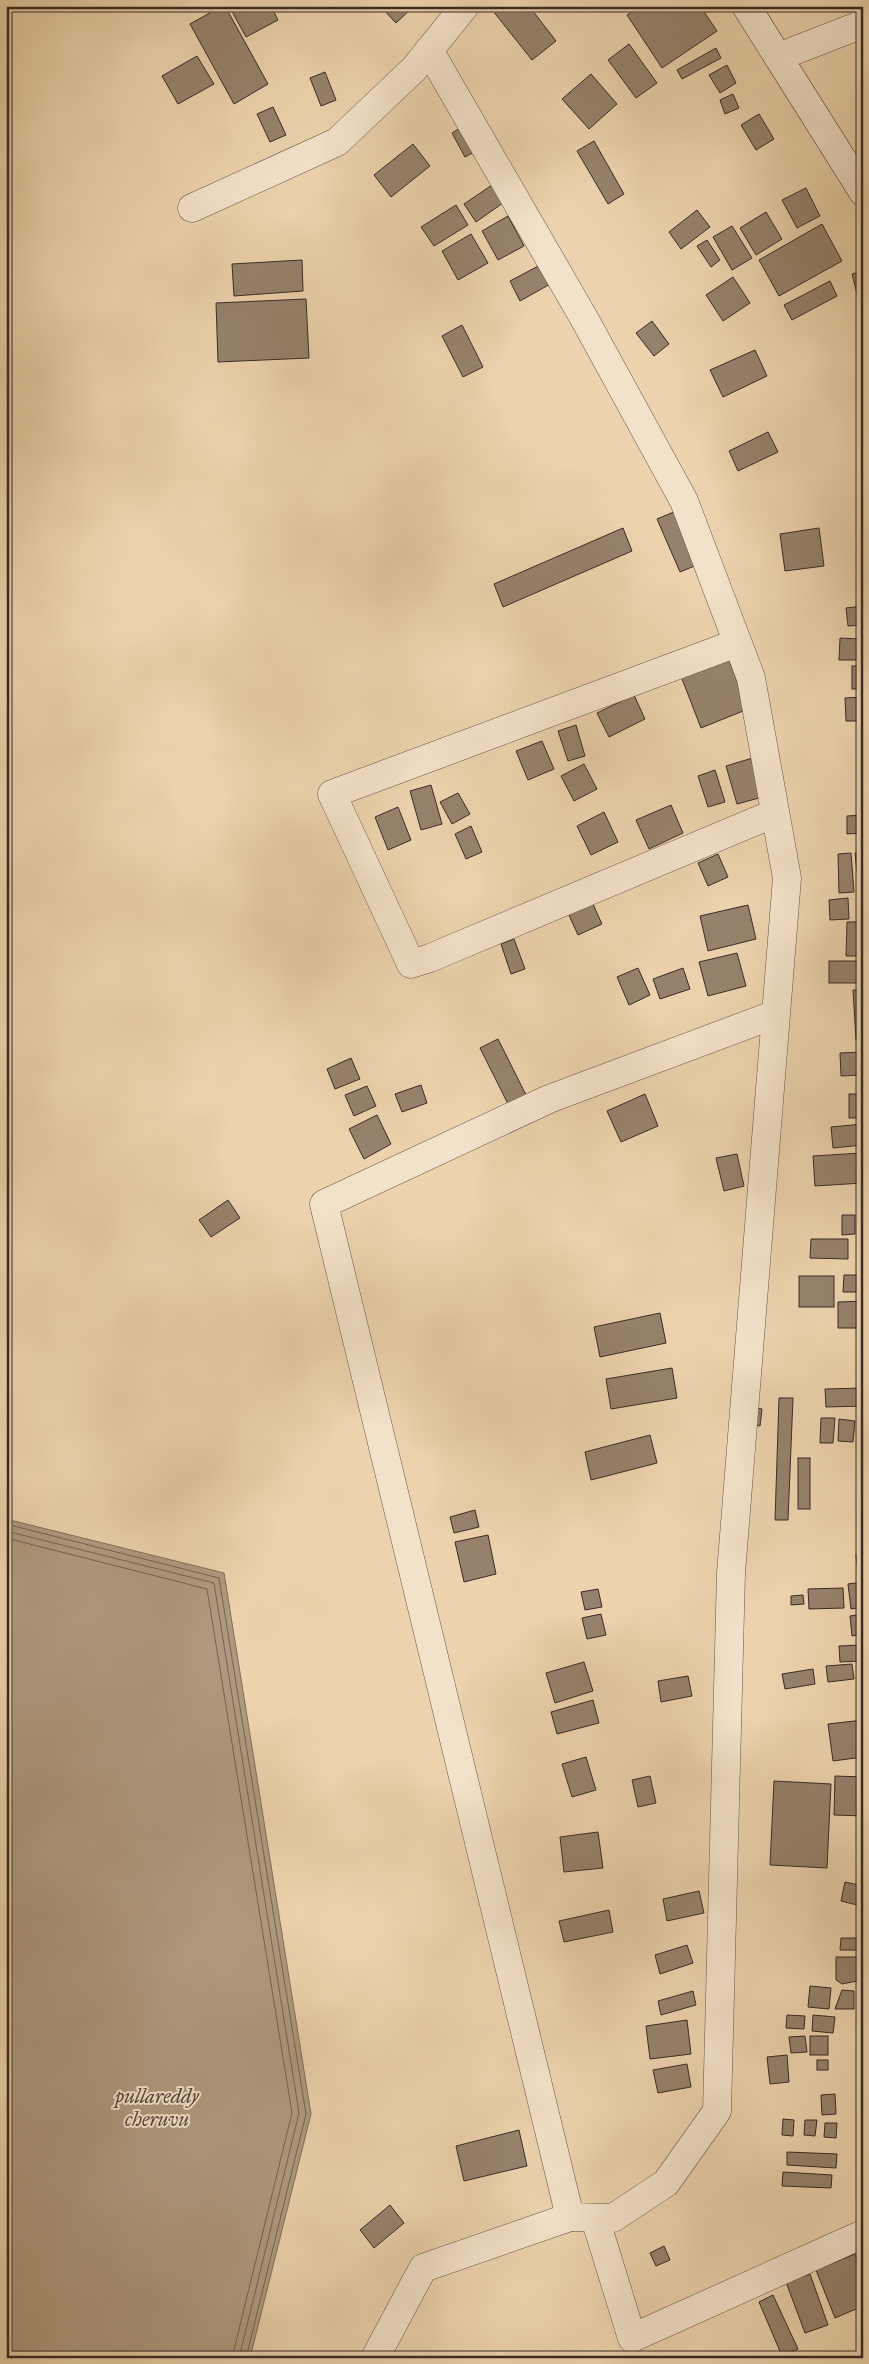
<svg xmlns="http://www.w3.org/2000/svg" width="869" height="2364" font-family="'IM FELL Great Primer',serif">
  <style>
    .water { fill: #af9a7f; stroke: #806e5b }
    .lines { fill: none; stroke-linecap: round; stroke-linejoin: round }
    .shore { stroke: #746252; stroke-width: 1 }
    .building { fill: #96826c; stroke: #392b26 }
    .street-casing { stroke: #665548; stroke-width: 29 }
    .secondary-casing { stroke: #392b26; stroke-width: 29 }
    .street { stroke: #f3e2ca; stroke-width: 28 }
    .secondary { stroke: #f3e2ca; stroke-width: 28 }
    .labels { text-anchor: middle; dominant-baseline: central; stroke-width: 4; stroke-linejoin: round; paint-order: stroke }
    .water-label { font-size: 20px; font-style: italic; fill: #56473c; stroke: #f3e2ca }
  </style>
  <rect width="100%" height="100%" fill="#ecd3ad"/>
  <filter id="stains"><feTurbulence type="fractalNoise" baseFrequency=".004" numOctaves="4"/><feColorMatrix values="0 0 0 0 .2 0 0 0 0 .09 0 0 0 0 .02 0 0 0 .5 -.17"/></filter>
  <radialGradient id="worn" r=".72"><stop offset=".6" stop-color="#630" stop-opacity="0"/><stop offset="1" stop-color="#630" stop-opacity=".3"/></radialGradient>
  <polygon class="water" points="6,1519 224,1573 311,2114 250,2358 6,2358"/>
  <g class="lines">
    <g class="shore">
      <polyline points="6,1524 219,1578 306,2114 246,2358"/>
      <polyline points="6,1531 214,1583 299,2113 239,2358"/>
      <polyline points="6,1538 207,1589 292,2113 232,2358"/>
    </g>
  </g>
  <g class="building">
    <polygon points="222,6 225,6 268,84 234,104 190,24"/>
    <polygon points="229,6 271,6 278,20 246,37"/>
    <polygon points="380,6 414,6 396,23"/>
    <polygon points="500,6 529,6 556,41 532,60 493,11"/>
    <polygon points="641,6 700,6 717,31 662,68 627,15"/>
    <polygon points="629,44 657,83 636,98 608,60"/>
    <polygon points="716,48 721,58 682,79 677,70"/>
    <polygon points="197,56 214,84 178,104 162,76"/>
    <polygon points="727,65 736,83 720,93 709,75"/>
    <polygon points="325,72 336,100 321,106 310,78"/>
    <polygon points="591,74 617,104 589,129 562,99"/>
    <polygon points="733,94 739,108 725,114 720,100"/>
    <polygon points="273,107 286,135 270,142 257,114"/>
    <polygon points="759,114 774,139 756,150 741,125"/>
    <polygon points="468,123 482,148 465,157 452,133"/>
    <polygon points="594,141 624,194 608,204 577,151"/>
    <polygon points="413,144 430,166 391,197 374,175"/>
    <polygon points="498,181 510,198 476,222 464,204"/>
    <polygon points="806,188 820,216 797,228 782,200"/>
    <polygon points="456,205 468,225 434,246 421,227"/>
    <polygon points="697,210 710,227 681,249 669,232"/>
    <polygon points="766,212 782,239 756,255 740,228"/>
    <polygon points="508,216 524,246 498,260 482,231"/>
    <polygon points="822,224 842,261 779,296 759,260"/>
    <polygon points="732,226 752,258 732,270 713,237"/>
    <polygon points="471,234 488,263 458,280 442,251"/>
    <polygon points="707,240 720,260 711,267 697,246"/>
    <polygon points="302,260 303,291 234,296 232,264"/>
    <polygon points="542,264 552,283 520,301 510,281"/>
    <polygon points="863,271 863,318 852,274"/>
    <polygon points="733,277 750,303 723,321 706,295"/>
    <polygon points="830,281 837,296 792,320 784,305"/>
    <polygon points="306,299 309,358 218,362 216,303"/>
    <polygon points="652,321 669,344 654,356 636,333"/>
    <polygon points="462,325 483,367 463,377 442,336"/>
    <polygon points="755,350 767,376 723,397 710,370"/>
    <polygon points="861,401 863,401 863,417 862,417"/>
    <polygon points="768,432 778,452 738,471 729,451"/>
    <polygon points="681,509 704,562 680,572 657,519"/>
    <polygon points="623,528 632,551 503,607 494,584"/>
    <polygon points="819,528 824,566 785,571 780,534"/>
    <polygon points="863,606 863,625 848,626 846,608"/>
    <polygon points="840,638 860,639 859,660 839,660"/>
    <polygon points="726,652 748,709 701,728 679,671"/>
    <rect x="852" y="666" width="11" height="23"/>
    <polygon points="634,695 645,719 609,737 597,713"/>
    <polygon points="863,697 863,721 846,721 845,698"/>
    <polygon points="576,725 585,756 568,761 558,731"/>
    <polygon points="542,741 554,769 528,780 516,751"/>
    <polygon points="759,756 770,795 737,804 726,766"/>
    <polygon points="584,764 597,789 574,801 561,776"/>
    <polygon points="715,770 725,802 708,807 698,776"/>
    <rect x="859" y="771" width="4" height="22"/>
    <polygon points="431,785 442,824 421,830 410,791"/>
    <polygon points="458,793 470,814 452,824 440,802"/>
    <polygon points="671,805 683,833 649,849 636,820"/>
    <polygon points="398,807 411,840 388,850 375,817"/>
    <polygon points="604,812 618,842 591,855 577,826"/>
    <polygon points="863,815 863,833 847,834 847,816"/>
    <polygon points="471,826 482,852 466,859 455,834"/>
    <polygon points="851,853 854,892 839,893 838,854"/>
    <polygon points="855,853 863,853 863,873 857,873"/>
    <polygon points="718,854 728,877 708,886 698,863"/>
    <polygon points="848,898 849,919 830,920 829,900"/>
    <polygon points="592,902 602,924 578,935 568,913"/>
    <polygon points="748,905 756,939 708,951 700,916"/>
    <polygon points="847,922 863,922 863,956 846,956"/>
    <polygon points="514,939 525,969 511,974 501,944"/>
    <polygon points="737,953 746,986 708,996 699,962"/>
    <rect x="829" y="961" width="34" height="22"/>
    <polygon points="638,968 650,995 629,1005 617,977"/>
    <polygon points="683,968 690,989 660,999 653,979"/>
    <polygon points="853,990 863,990 863,1039 856,1040"/>
    <polygon points="498,1039 527,1097 509,1106 480,1048"/>
    <polygon points="863,1052 863,1075 841,1076 840,1053"/>
    <polygon points="351,1058 360,1079 335,1089 327,1069"/>
    <polygon points="421,1085 427,1103 402,1112 395,1094"/>
    <polygon points="367,1086 376,1106 354,1116 345,1095"/>
    <polygon points="645,1094 658,1126 621,1142 607,1111"/>
    <rect x="849" y="1094" width="14" height="24"/>
    <polygon points="377,1115 391,1144 364,1159 349,1129"/>
    <polygon points="863,1124 863,1145 833,1148 831,1127"/>
    <polygon points="861,1153 863,1183 815,1186 813,1156"/>
    <polygon points="737,1154 744,1186 724,1191 716,1158"/>
    <polygon points="228,1200 240,1218 211,1237 199,1220"/>
    <polygon points="842,1215 855,1215 855,1234 842,1235"/>
    <polygon points="858,1217 863,1217 863,1235 859,1235"/>
    <polygon points="811,1239 848,1239 848,1259 810,1258"/>
    <polygon points="860,1246 863,1246 863,1264 859,1264"/>
    <polygon points="844,1275 863,1275 863,1292 843,1292"/>
    <rect x="799" y="1276" width="35" height="31"/>
    <polygon points="863,1301 863,1328 838,1328 838,1302"/>
    <polygon points="660,1313 666,1343 600,1357 594,1327"/>
    <polygon points="672,1368 677,1398 611,1409 606,1379"/>
    <polygon points="863,1388 863,1406 826,1407 825,1389"/>
    <polygon points="779,1398 793,1398 788,1520 775,1520"/>
    <polygon points="757,1408 762,1409 760,1426 755,1425"/>
    <polygon points="821,1418 835,1418 833,1443 820,1443"/>
    <polygon points="860,1418 863,1418 863,1442 858,1442"/>
    <polygon points="839,1419 855,1421 853,1442 838,1441"/>
    <polygon points="650,1435 657,1463 591,1480 585,1452"/>
    <rect x="798" y="1458" width="12" height="51"/>
    <polygon points="475,1510 479,1527 454,1533 450,1517"/>
    <polygon points="488,1535 496,1574 464,1582 455,1542"/>
    <polygon points="856,1555 863,1555 863,1576 858,1577"/>
    <polygon points="863,1582 863,1607 851,1609 848,1584"/>
    <polygon points="843,1588 844,1608 809,1609 808,1589"/>
    <polygon points="598,1589 602,1607 585,1610 581,1592"/>
    <polygon points="803,1595 804,1604 791,1605 791,1596"/>
    <polygon points="601,1614 606,1635 587,1639 582,1618"/>
    <polygon points="863,1614 863,1634 852,1636 850,1616"/>
    <polygon points="860,1645 861,1661 840,1662 839,1646"/>
    <polygon points="584,1662 593,1691 555,1703 546,1673"/>
    <polygon points="852,1664 854,1679 828,1682 826,1666"/>
    <polygon points="813,1669 815,1684 785,1689 782,1674"/>
    <polygon points="688,1676 692,1696 661,1702 658,1681"/>
    <polygon points="593,1700 599,1723 557,1734 551,1712"/>
    <polygon points="863,1720 863,1757 833,1761 828,1724"/>
    <polygon points="586,1757 596,1790 572,1797 562,1764"/>
    <polygon points="650,1776 656,1803 638,1807 632,1780"/>
    <polygon points="835,1776 863,1777 863,1816 834,1815"/>
    <polygon points="774,1781 831,1784 827,1868 770,1865"/>
    <polygon points="598,1832 603,1868 564,1872 560,1837"/>
    <polygon points="845,1882 863,1886 861,1906 841,1901"/>
    <polygon points="699,1891 704,1913 667,1921 663,1899"/>
    <polygon points="609,1910 613,1932 564,1942 559,1921"/>
    <polygon points="841,1938 862,1938 862,1950 840,1950"/>
    <polygon points="687,1945 693,1963 660,1974 655,1955"/>
    <polygon points="836,1957 858,1957 857,1981 842,1984 836,1980"/>
    <polygon points="810,1986 831,1988 829,2009 808,2007"/>
    <polygon points="842,1990 854,1991 854,2009 835,2009"/>
    <polygon points="693,1991 696,2005 661,2015 658,2001"/>
    <polygon points="787,2015 805,2016 804,2029 786,2028"/>
    <polygon points="813,2015 835,2017 833,2033 812,2031"/>
    <polygon points="687,2020 691,2054 650,2059 646,2026"/>
    <polygon points="805,2036 807,2052 791,2053 789,2037"/>
    <rect x="810" y="2036" width="18" height="19"/>
    <polygon points="787,2055 789,2082 770,2084 767,2057"/>
    <rect x="817" y="2060" width="11" height="10"/>
    <polygon points="687,2064 691,2087 658,2093 653,2070"/>
    <polygon points="835,2094 836,2114 822,2115 821,2095"/>
    <polygon points="783,2119 794,2120 793,2136 782,2135"/>
    <polygon points="805,2120 817,2120 815,2136 804,2135"/>
    <polygon points="825,2123 837,2123 836,2138 824,2137"/>
    <polygon points="519,2130 527,2166 464,2181 456,2146"/>
    <polygon points="787,2152 837,2154 836,2168 787,2165"/>
    <polygon points="783,2172 832,2175 831,2188 782,2186"/>
    <polygon points="390,2205 404,2223 374,2248 360,2230"/>
    <polygon points="863,2244 863,2267 855,2247"/>
    <polygon points="664,2246 670,2260 656,2266 650,2253"/>
    <polygon points="855,2254 863,2273 863,2306 835,2318 816,2270"/>
    <polygon points="810,2274 828,2325 805,2333 786,2282"/>
    <polygon points="773,2295 798,2349 782,2356 759,2302"/>
  </g>
  <g class="lines">
    <g class="street-casing">
      <g id="street">
        <polyline points="429,50 585,320 684,501 751,678 787,878 731,1573 717,2111 666,2183 613,2218 570,2217 324,1204 549,1099 776,1014"/>
        <polyline points="778,57 863,24"/>
        <polyline points="192,208 337,142 414,69 465,6"/>
        <polyline points="737,643 332,794 411,964 430,958 775,813"/>
        <polyline points="595,2218 632,2338 863,2234"/>
        <polyline points="375,2358 423,2268 570,2217"/>
      </g>
    </g>
    <g class="secondary-casing">
      <polyline id="secondary" points="746,6 863,192"/>
    </g>
    <use href="#street" class="street"/>
    <use href="#secondary" class="secondary"/>
  </g>
  <g class="labels">
    <g class="water-label">
      <text x="157" y="2096">pullareddy<tspan x="157" dy="23">cheruvu</tspan></text>
    </g>
  </g>
  <rect width="869" height="2364" fill="none" stroke="#ecd3ad" stroke-width="25"/>
  <rect x="8" y="8" width="854" height="2349" fill="none" stroke="#392b26" stroke-width="2.5"/>
  <rect x="12" y="12" width="844" height="2339" fill="none" stroke="#392b26"/>
  <rect width="100%" height="100%" filter="url(#stains)"/>
  <rect width="100%" height="100%" fill="url(#worn)"/>
</svg>
